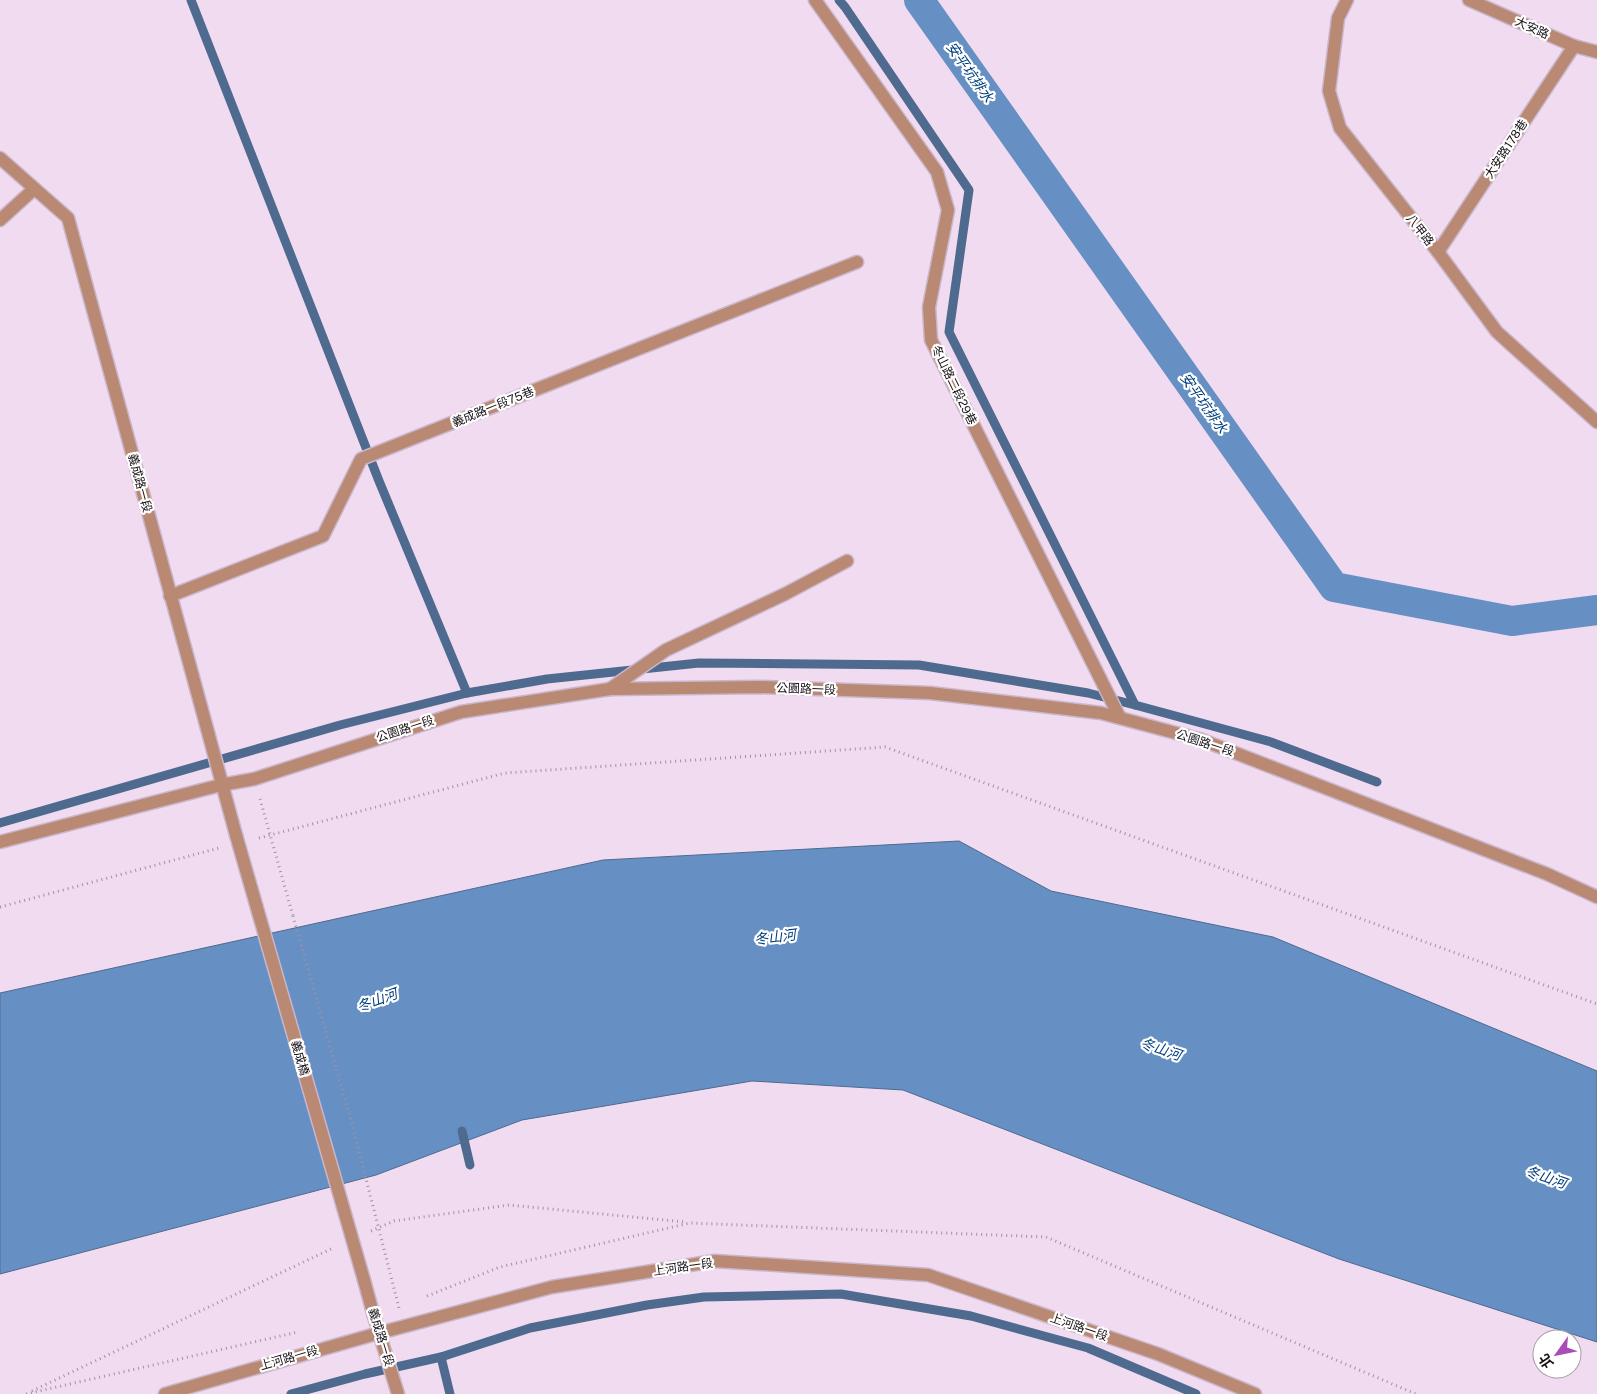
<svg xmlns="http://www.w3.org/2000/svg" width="1597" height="1394" font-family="'Public Sans','Noto Sans TC',sans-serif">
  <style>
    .water { fill: #6690c3; stroke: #4e6a8f }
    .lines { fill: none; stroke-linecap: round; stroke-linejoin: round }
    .stream { stroke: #4e6a8f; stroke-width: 9 }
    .canal { stroke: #6690c3; stroke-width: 30 }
    .service-casing { stroke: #cab6ca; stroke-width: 15 }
    .minor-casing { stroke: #cab6ca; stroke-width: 15 }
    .tertiary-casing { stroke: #cab6ca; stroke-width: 15 }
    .path { stroke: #a291a2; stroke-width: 3; stroke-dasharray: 1 4; stroke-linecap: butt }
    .service { stroke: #b98973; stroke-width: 12 }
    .minor { stroke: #b98973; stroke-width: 12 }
    .tertiary { stroke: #b98973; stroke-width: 12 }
    .tertiary-bridge-casing { stroke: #cab6ca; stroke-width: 15; stroke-linecap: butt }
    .path-bridge { stroke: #a291a2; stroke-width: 3; stroke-dasharray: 1 4; stroke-linecap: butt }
    .tertiary-bridge { stroke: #b98973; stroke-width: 12 }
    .labels { text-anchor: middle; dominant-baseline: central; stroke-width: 4.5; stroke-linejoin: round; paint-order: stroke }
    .street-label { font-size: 12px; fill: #171017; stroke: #fff }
    .water-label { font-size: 14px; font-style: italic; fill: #003f7d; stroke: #fff }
  </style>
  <rect width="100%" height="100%" fill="#f1dbf1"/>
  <polygon class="water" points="959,841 1051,891 1273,937 1597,1071 1597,1342 1339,1259 903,1090 752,1081 522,1120 376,1175 0,1274 0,993 603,860"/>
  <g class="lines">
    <g class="stream">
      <polyline points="191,0 379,481 467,693"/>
      <polyline points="839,0 845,7 969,190 949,332 1135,705 1271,742 1377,782"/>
      <polyline points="0,823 340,725 467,693 547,679 699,663 919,665 1088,693 1135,705"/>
      <polyline points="462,1131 470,1165"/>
      <polyline points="441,1357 450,1394"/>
      <polyline points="291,1394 365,1374 441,1357 530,1328 647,1305 704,1297 841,1294 971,1316 1088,1348 1196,1394"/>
    </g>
    <polyline class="canal" points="919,0 1334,587 1512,621 1597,610"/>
    <g class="service-casing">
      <polyline id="service" points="610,689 666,650 785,594 847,561"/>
    </g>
    <g class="minor-casing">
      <g id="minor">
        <polyline points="815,0 937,172 948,210 929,307 931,340 1120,718"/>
        <polyline points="1347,0 1338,18 1329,91 1340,128 1438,252 1497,332 1597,422"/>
        <polyline points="0,220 34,189"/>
        <polyline points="1438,252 1574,46"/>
        <polyline points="170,596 323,536 361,459 857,262"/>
        <polyline points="0,842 221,785 254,779 461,712 610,689 760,687 930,693 1101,713 1202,740 1547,874 1597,897"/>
        <polyline points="165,1394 379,1333 552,1287 715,1261 928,1275 1158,1354 1255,1394"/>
      </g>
    </g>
    <g class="tertiary-casing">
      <g id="tertiary">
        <polyline points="1469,0 1574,46 1597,52"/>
        <polyline points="0,158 68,218 236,835"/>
        <polyline points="364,1280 373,1313 398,1394"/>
      </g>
    </g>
    <g class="path">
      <polyline points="260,799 293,916"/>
      <polyline points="259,838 505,773 885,747 1597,1004"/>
      <polyline points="0,907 219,848"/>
      <polyline points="371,1231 394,1221 509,1205 685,1222"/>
      <polyline points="427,1296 500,1267 690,1223 1046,1237 1416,1394"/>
      <polyline points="32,1391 333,1248"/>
      <polyline points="26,1394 298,1332"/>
    </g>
    <use href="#service" class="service"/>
    <use href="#minor" class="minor"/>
    <use href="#tertiary" class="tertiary"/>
    <g class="tertiary-bridge-casing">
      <polyline id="tertiary-bridge" points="236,835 364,1280"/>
    </g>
    <polyline class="path-bridge" points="293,916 352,1124 399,1308"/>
    <use href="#tertiary-bridge" class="tertiary-bridge"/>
  </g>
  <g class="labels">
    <g class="street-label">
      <text transform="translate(1532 28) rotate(24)">大安路</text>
      <text transform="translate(1506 149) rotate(-57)">大安路178巷</text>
      <text transform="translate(1420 230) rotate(52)">八甲路</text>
      <text transform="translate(954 385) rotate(64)">冬山路二段29巷</text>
      <text transform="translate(493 407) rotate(-22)">義成路一段75巷</text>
      <text transform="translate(140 483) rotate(75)">義成路一段</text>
      <text transform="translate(806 689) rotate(2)">公園路一段</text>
      <text transform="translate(405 729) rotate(-18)">公園路一段</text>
      <text transform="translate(1205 743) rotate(18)">公園路一段</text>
      <text transform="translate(300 1058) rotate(74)">義成橋</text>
      <text transform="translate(683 1267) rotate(-8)">上河路一段</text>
      <text transform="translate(1079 1327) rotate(19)">上河路一段</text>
      <text transform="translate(381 1337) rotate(73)">義成路一段</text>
      <text transform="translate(289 1358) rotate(-16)">上河路一段</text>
    </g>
    <g class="water-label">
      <text transform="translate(970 72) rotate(55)">安平坑排水</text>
      <text transform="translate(1204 403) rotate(55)">安平坑排水</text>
      <text transform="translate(775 937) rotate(-7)">冬山河</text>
      <text transform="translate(377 1000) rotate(-20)">冬山河</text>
      <text transform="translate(1161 1049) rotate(18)">冬山河</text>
      <text transform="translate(1546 1177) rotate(19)">冬山河</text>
    </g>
  </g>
  <g transform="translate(1557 1354) rotate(237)"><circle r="24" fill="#ffffff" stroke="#a29fa2"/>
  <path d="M0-4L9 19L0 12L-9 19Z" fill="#a84cb7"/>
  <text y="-8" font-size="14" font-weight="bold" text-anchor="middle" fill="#171017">北</text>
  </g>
</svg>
